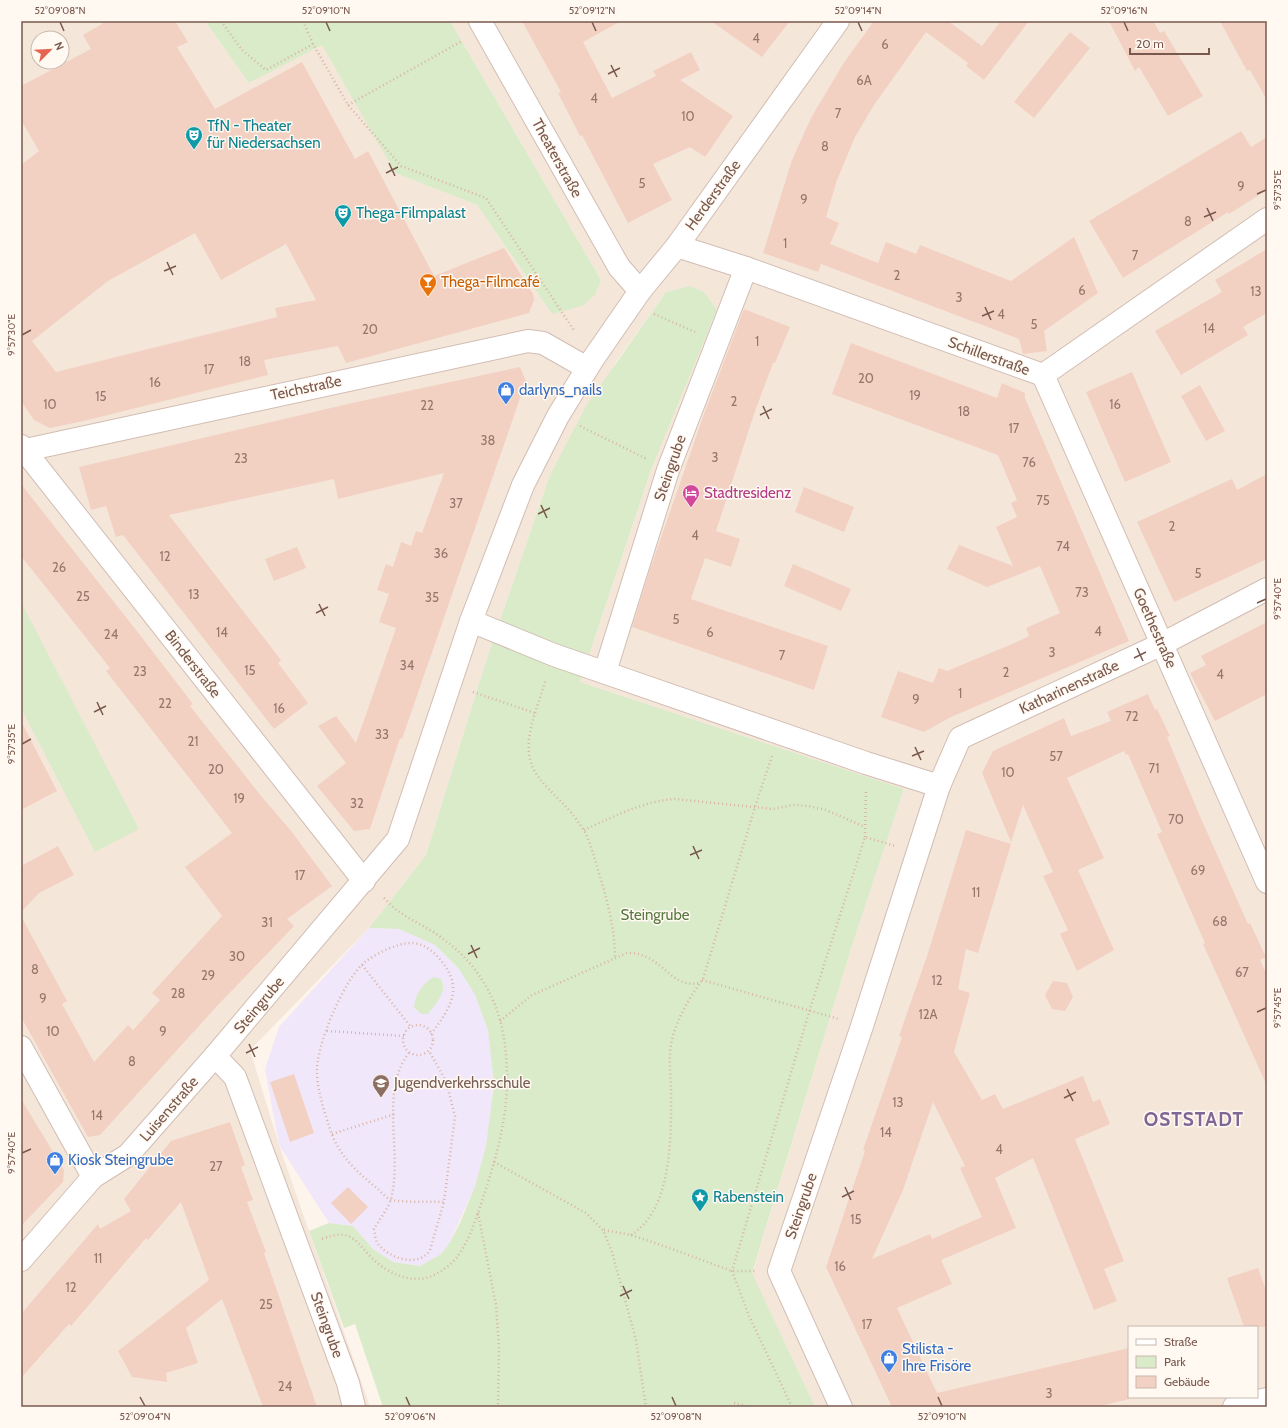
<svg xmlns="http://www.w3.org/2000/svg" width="1288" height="1428" font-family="Cabin,sans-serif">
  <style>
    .residential { fill: #f5e6da; fill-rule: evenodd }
    .education { fill: #f1e7fa }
    .green { fill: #daebc9 }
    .building { fill: #f2d1c3; fill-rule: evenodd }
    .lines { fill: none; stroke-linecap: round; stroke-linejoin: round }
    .minor-casing { stroke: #d2bdb3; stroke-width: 24 }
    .path { stroke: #d8b4a5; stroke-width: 2.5; stroke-dasharray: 1 3; stroke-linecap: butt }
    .minor { stroke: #fff; stroke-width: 22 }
    .ticks { fill: none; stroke: #79584d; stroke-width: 1.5 }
    .labels { text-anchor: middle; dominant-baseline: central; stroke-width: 3; stroke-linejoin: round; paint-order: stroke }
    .number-label { font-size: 13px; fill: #97766a }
    .culture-label { font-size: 15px; fill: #0d838f; stroke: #fff9f2; text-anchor: start }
    .street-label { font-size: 15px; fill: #79584d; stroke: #fff9f2 }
    .food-label { font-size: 15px; fill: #c56008; stroke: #fff9f2; text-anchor: start }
    .shop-label { font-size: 15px; fill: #366cbe; stroke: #fff9f2; text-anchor: start }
    .hotel-label { font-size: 15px; fill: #b23c85; stroke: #fff9f2; text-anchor: start }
    .park-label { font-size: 15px; fill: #587942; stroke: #fff9f2 }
    .education-label { font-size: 15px; fill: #785e54; stroke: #fff9f2; text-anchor: start }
    .district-label { font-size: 19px; font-weight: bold; letter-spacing: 1px; fill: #806694; stroke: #fff9f2 }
    .neatline { fill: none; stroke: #79584d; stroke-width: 1.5 }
    .ticks-label { font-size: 10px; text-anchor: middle; fill: #79584d }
  </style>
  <rect width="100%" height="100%" fill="#fdf4eb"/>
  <path class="residential" d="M 21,21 L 205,21 L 249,83 L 322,44 L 395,173 L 477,205 L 552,314 L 601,280 L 450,21 L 1267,21 L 1267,1407 L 815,1407 L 752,1274 L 851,949 L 904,789 L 580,682 L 651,470 L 717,310 L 690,286 L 666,292 L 616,362 L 550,475 L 485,664 L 426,855 L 369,928 L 250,1050 L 279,1145 L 370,1407 L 21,1407 ZM 38,38 L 62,38 L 62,62 L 38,62 ZM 1129,1327 L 1257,1327 L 1257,1397 L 1129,1397 Z"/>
  <polygon class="education" points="369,928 399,929 435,945 459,969 475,995 488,1030 493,1062 492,1113 486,1146 475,1186 450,1242 441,1254 420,1266 393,1262 373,1249 353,1226 329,1223 279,1145 265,1069 279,1027"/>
  <g class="green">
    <polygon points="205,21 450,21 601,280 595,295 582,306 552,314 477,205 395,173 322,45 249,83"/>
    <polygon points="690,286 704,292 717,310 651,470 580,682 904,789 851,949 752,1273 815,1407 383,1407 355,1324 344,1328 309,1231 329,1223 353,1226 373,1249 393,1262 420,1266 441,1254 450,1242 460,1223 475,1186 486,1146 494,1084 488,1030 475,995 459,969 435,945 399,929 369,928 426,855 485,664 550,475 586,406 666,292"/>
    <polygon points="21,602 139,829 95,852 21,708"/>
    <path d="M 434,977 L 441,979 C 448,991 436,1004 428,1014 L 421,1014 L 414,1007 C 415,995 423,982 434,977 Z"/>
  </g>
  <g class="building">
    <path d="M 107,21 L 175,21 L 188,42 L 177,47 L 215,109 L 302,62 L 355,159 L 368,151 L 434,276 L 504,248 L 533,294 L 534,300 L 529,313 L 346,363 L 338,346 L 264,360 L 268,375 L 88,420 L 50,428 L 34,420 L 21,401 L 21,165 L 39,151 L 21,120 L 21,86 L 91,49 L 83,35 ZM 195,233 L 221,280 L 286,244 L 316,300 L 275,308 L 277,317 L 56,372 L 32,341 L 108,281 Z"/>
    <polygon points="522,21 621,21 583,42 612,98 656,76 653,71 691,52 700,70 680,80 733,116 705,157 690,147 653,164 672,200 628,223 582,135 580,136 558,93 561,92"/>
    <polygon points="711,21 790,21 762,57"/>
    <polygon points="874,21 948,21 982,46 1001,21 1029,21 984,80 966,66 968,63 926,32 874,105 855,137 837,180 826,217 839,223 830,244 878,263 886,242 916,254 920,245 1011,281 1074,237 1098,293 1044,331 1047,351 1023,354 1019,339 821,264 818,272 763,253 792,160 811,118 843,64"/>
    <polygon points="1109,21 1153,21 1160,33 1164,31 1203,96 1168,116 1139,67 1135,71"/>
    <polygon points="1220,21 1267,21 1267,100 1250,70 1247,71"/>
    <polygon points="1070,32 1090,48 1034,118 1014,102"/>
    <polygon points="1241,131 1251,147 1267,137 1267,190 1229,214 1228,212 1123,278 1089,221"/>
    <polygon points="1267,249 1267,313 1243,327 1248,335 1181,375 1155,331 1222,292 1215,280"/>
    <polygon points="744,309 790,327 775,363 773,363 754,414 716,531 740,539 731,567 705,558 691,599 828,646 814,690 632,627 649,572 704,414"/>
    <polygon points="851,343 997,398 1002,383 1025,393 1025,398 1129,641 951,717 924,732 881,717 898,671 933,683 939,668 947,671 1019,641 1029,636 1026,628 1060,613 1040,566 987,587 947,569 959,545 1013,566 996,527 1017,517 1011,503 1017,500 998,455 832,394"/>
    <polygon points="520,367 526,381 402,739 400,738 370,829 354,831 317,786 346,763 318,726 336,716 356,743 396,628 379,622 389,594 377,590 386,564 393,567 401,542 411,546 416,531 422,533 444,473 338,499 334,479 169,515 281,660 278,663 308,703 274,729 123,535 116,537 106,506 91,510 79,467 352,403"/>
    <polygon points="1132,372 1171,462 1125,482 1086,392"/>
    <polygon points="1200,385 1225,431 1206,441 1181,396"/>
    <polygon points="1267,474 1267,559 1174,602 1137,522 1232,479 1237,490"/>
    <polygon points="21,484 140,635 193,704 190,706 262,797 292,832 332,886 287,919 294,926 218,1005 100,1135 88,1137 21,1017 21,916 67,1001 62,1004 94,1062 128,1025 133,1030 160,1000 152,993 222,916 185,867 232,833 106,671 110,668 21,556"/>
    <polygon points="804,487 854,507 844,532 795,512"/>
    <polygon points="297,547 306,568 274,581 265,559"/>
    <polygon points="793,564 851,589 841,611 784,586"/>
    <polygon points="1267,622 1267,694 1215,721 1190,673 1206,665 1201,656"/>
    <polygon points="1148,694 1155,710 1157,709 1170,736 1167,737 1199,814 1248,924 1250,923 1266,957 1260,960 1267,975 1267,1086 1203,944 1205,943 1157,834 1162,832 1128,754 1126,755 1124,751 1067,778 1104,858 1078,870 1114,950 1077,971 1060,934 1068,930 1043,876 1053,872 1023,805 1011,842 982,773 993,751 1064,718 1071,736 1111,721 1107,712"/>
    <polygon points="21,721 57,791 21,810"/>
    <path d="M 966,830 L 1011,844 L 978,953 L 966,949 L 958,989 L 970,993 L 954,1052 L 982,1100 L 995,1094 L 1003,1109 L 1083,1076 L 1093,1102 L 1100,1099 L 1110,1124 L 1075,1139 L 1124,1261 L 1104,1269 L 1117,1301 L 1094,1310 L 1033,1158 L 995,1178 L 1016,1228 L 941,1260 L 952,1284 L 897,1308 L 937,1393 L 1129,1348 L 1129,1399 L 1097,1407 L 892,1407 L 826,1267 L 865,1151 L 863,1150 L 902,1037 L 899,1036 L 927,956 ZM 933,1102 L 965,1166 L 960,1168 L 982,1217 L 932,1239 L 930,1234 L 872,1259 L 903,1190 Z"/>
    <polygon points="58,846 74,875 39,893 21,912 21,866"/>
    <polygon points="1053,981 1067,983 1073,997 1065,1011 1052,1009 1045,995"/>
    <polygon points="294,1074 314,1133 290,1142 270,1082"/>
    <polygon points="21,1099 64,1170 63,1182 21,1226"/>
    <polygon points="230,1122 245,1165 241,1167 253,1200 247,1202 266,1252 264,1253 317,1407 263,1407 222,1299 186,1328 198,1363 166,1373 167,1382 132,1377 118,1351 209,1280 181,1202 148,1240 146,1238 71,1326 69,1324 21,1378 21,1314 98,1224 100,1229 131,1211 124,1199 171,1141"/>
    <polygon points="348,1187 368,1207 351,1224 331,1203"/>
    <polygon points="1258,1268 1267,1293 1267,1327 1244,1327 1227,1278"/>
  </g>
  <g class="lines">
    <g class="minor-casing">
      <g id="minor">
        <polyline points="480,21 619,267 640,291"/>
        <polyline points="677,246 746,268 1043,375"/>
        <polyline points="1043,375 1267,882"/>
        <polyline points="1043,375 1267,219"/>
        <polyline points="21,446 364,881"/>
        <polyline points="21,451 528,341 543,343 587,368"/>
        <polyline points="471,621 554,655 866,763 939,786"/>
        <polyline points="605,672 668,470 746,268"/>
        <polyline points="21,1047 93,1177"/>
        <polyline points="215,1056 235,1077 348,1383 354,1407"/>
        <polyline points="21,1260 93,1177 128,1155 215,1056 398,839 471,621 523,485 558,416 593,359 640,291 677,246 838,21"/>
        <polyline points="841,1407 779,1271 862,1026 939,786 960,738 1162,644 1267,589"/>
        <polyline points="1234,1407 1267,1399"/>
      </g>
    </g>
    <g class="path">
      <polyline points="221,21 242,50 266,70 313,44"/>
      <polyline points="303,21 313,44 348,105 401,166 486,198 575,332"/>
      <polyline points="348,105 462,41"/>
      <polyline points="654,314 695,332"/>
      <polyline points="580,426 647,459"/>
      <path d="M 473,692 L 535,713 C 513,781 553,781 583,829 C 589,838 592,850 595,860 C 605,892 615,925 615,958"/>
      <polyline points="535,713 546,679"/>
      <path d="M 584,830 C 613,817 643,801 675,799 L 773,809 L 793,805 L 808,806 L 826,810 L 865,827"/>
      <polyline points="865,837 866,789"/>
      <polyline points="362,965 411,1027"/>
      <polyline points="702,980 839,1019"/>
      <path d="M 500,1021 L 532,995 L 627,953 C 662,952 669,989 699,983"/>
      <circle cx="418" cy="1040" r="15"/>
      <polyline points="327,1031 404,1036"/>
      <path d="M 431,1034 C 453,1005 465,985 436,955 C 430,949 421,943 412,943 C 397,943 377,953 365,962 C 344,979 315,1047 317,1074 C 318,1094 325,1113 331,1132 C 340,1157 358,1173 378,1189 C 382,1193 387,1199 392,1200 C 408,1203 427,1201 444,1202"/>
      <path d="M 409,1053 C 379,1091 403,1153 391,1199 C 388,1209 379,1220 374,1229 C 375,1234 375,1240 378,1244 C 390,1259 419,1268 430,1250 L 444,1202 L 455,1116 L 446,1081 L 429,1051"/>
      <polyline points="332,1134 395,1114"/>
      <polyline points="494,1162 586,1213 603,1230 612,1252 636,1340 646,1407"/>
      <polyline points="478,1213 496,1305 499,1347 498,1407"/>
      <polyline points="604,1230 631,1235 661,1245 732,1271 756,1271"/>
      <path d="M 631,1235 C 674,1208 671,1132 671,1086 C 670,1072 669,1057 671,1044 C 676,1020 689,998 703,979 L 755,807 L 772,756"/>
      <path d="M 322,1239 C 349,1229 353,1237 370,1256 C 383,1270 406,1283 426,1278 C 438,1275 451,1265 458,1256 C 471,1237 477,1216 484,1195 C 496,1158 507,1120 507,1080 C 507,1052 504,1024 492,998 C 482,976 466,956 447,942 C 433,930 416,923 401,913 C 394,909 389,903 383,897"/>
      <polyline points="734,1403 749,1407"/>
      <polyline points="792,1407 749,1316 732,1271 810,1009 865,837 895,846"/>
    </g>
    <use href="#minor" class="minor"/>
  </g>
  <path class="ticks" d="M 60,22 L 64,31M 326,22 L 330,31M 592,22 L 596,31M 858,22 L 862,31M 1124,22 L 1128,31M 611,65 L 617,77M 608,74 L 620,68M 389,163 L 395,176M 386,173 L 398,167M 1257,194 L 1266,190M 1207,208 L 1213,221M 1204,217 L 1216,212M 167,262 L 173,275M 164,271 L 176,266M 985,307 L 991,320M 982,316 L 994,311M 22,335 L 31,330M 763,406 L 769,419M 760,415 L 772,409M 541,505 L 547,518M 538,514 L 550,508M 1257,603 L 1266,599M 319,604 L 325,616M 316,613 L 328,607M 1137,648 L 1143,661M 1134,658 L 1146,652M 97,702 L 103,715M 94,712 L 106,706M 22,744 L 31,739M 915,747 L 921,760M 912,756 L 924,751M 693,846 L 699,859M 690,855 L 702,850M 471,945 L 477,958M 468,954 L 480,948M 1257,1012 L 1266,1008M 249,1044 L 255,1057M 246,1053 L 258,1047M 1067,1089 L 1073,1101M 1064,1098 L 1076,1092M 22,1153 L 31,1149M 845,1187 L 851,1200M 842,1197 L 854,1191M 623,1286 L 629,1299M 620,1296 L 632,1290M 140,1397 L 145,1406M 406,1397 L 410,1406M 672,1397 L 676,1406M 938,1397 L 942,1406"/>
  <defs>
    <g id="theatre-pin" transform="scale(0.9)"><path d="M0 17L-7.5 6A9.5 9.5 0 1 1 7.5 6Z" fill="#0f9aa8" stroke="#fff9f2"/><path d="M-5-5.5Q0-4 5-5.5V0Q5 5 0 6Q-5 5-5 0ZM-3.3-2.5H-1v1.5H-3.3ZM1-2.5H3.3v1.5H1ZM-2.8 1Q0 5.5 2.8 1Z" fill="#fff"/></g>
    <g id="bar-pin" transform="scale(0.9)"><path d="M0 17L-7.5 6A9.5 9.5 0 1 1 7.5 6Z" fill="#e8710a" stroke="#fff9f2"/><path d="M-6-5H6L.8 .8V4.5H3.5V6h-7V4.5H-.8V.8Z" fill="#fff"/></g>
    <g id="shop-pin" transform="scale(0.9)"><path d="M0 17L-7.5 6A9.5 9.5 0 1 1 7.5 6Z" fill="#3f7fe0" stroke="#fff9f2"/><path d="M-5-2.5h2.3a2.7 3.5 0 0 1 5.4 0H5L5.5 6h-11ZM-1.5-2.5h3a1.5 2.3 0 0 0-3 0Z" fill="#fff"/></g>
    <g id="hotel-pin" transform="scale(0.9)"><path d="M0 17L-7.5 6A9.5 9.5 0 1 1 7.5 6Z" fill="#d1479c" stroke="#fff9f2"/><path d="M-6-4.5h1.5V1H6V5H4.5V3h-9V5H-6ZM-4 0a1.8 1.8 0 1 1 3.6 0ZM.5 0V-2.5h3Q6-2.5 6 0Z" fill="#fff"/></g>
    <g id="school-pin" transform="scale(0.9)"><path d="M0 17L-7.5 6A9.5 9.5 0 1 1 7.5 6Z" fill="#8d6e63" stroke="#fff9f2"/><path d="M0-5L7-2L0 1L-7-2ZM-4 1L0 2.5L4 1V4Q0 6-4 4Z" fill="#fff"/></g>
    <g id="sight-pin" transform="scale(0.9)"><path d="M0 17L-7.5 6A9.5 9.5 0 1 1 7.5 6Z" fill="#0f9aa8" stroke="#fff9f2"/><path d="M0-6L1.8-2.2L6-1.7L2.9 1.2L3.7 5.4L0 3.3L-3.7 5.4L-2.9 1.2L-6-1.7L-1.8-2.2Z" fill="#fff"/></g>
  </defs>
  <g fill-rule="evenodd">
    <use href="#theatre-pin" x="194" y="135"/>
    <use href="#theatre-pin" x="343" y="213"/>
    <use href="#bar-pin" x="428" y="282"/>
    <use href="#shop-pin" x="506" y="390"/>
    <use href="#hotel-pin" x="691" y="493"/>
    <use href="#school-pin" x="381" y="1083"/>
    <use href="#shop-pin" x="55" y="1160"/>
    <use href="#sight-pin" x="700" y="1197"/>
    <use href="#shop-pin" x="889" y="1358"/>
  </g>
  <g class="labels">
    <g class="number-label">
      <text x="756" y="38">4</text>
      <text x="885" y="44">6</text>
      <text x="864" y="80">6A</text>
      <text x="594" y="98">4</text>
      <text x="838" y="113">7</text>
      <text x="688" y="116">10</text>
      <text x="825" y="146">8</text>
      <text x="642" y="183">5</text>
      <text x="1241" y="186">9</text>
      <text x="804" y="199">9</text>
      <text x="1188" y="221">8</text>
      <text x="785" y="243">1</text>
      <text x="1135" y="255">7</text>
      <text x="897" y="275">2</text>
      <text x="1082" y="290">6</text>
      <text x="1256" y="291">13</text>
      <text x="959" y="297">3</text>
      <text x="1001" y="314">4</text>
      <text x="1034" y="324">5</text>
      <text x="1209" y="328">14</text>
      <text x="370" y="329">20</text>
      <text x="757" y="341">1</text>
      <text x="245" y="361">18</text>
      <text x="209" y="369">17</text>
      <text x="866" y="378">20</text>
      <text x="155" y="382">16</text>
      <text x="915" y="395">19</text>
      <text x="101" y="396">15</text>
      <text x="734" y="401">2</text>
      <text x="50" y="404">10</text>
      <text x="1115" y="404">16</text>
      <text x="427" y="405">22</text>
      <text x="964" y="411">18</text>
      <text x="1014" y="428">17</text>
      <text x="488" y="440">38</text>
      <text x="715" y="457">3</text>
      <text x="241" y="458">23</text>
      <text x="1029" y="462">76</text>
      <text x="1043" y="500">75</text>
      <text x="456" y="503">37</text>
      <text x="1172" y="526">2</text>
      <text x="695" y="535">4</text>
      <text x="1063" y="546">74</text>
      <text x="441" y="553">36</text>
      <text x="165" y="556">12</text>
      <text x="59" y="567">26</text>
      <text x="1198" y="573">5</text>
      <text x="1082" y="592">73</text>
      <text x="194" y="594">13</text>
      <text x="83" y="596">25</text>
      <text x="432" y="597">35</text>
      <text x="676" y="619">5</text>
      <text x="1098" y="631">4</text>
      <text x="222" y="632">14</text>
      <text x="710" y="632">6</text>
      <text x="111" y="634">24</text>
      <text x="1052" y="652">3</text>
      <text x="782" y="655">7</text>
      <text x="407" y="665">34</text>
      <text x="250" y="670">15</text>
      <text x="140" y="671">23</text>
      <text x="1006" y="672">2</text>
      <text x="1220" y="674">4</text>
      <text x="960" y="693">1</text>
      <text x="916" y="699">9</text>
      <text x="165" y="703">22</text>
      <text x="279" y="708">16</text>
      <text x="1132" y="716">72</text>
      <text x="382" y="734">33</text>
      <text x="193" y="741">21</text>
      <text x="1056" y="756">57</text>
      <text x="1154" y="768">71</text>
      <text x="216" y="769">20</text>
      <text x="1008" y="772">10</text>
      <text x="239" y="798">19</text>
      <text x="357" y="803">32</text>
      <text x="1176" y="819">70</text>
      <text x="1198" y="870">69</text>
      <text x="300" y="875">17</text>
      <text x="976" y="892">11</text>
      <text x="1220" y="921">68</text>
      <text x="267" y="922">31</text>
      <text x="237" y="956">30</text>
      <text x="35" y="969">8</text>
      <text x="1242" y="972">67</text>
      <text x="208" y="975">29</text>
      <text x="937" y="980">12</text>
      <text x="178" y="993">28</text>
      <text x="43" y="998">9</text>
      <text x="928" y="1014">12A</text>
      <text x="53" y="1031">10</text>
      <text x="163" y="1031">9</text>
      <text x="132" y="1061">8</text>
      <text x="898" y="1102">13</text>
      <text x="97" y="1115">14</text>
      <text x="886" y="1132">14</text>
      <text x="999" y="1149">4</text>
      <text x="216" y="1166">27</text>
      <text x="856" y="1219">15</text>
      <text x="98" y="1258">11</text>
      <text x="840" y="1266">16</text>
      <text x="71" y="1287">12</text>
      <text x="266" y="1304">25</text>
      <text x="867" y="1324">17</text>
      <text x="285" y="1386">24</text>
      <text x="1049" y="1393">3</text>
    </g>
    <g class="culture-label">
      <text x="207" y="126">TfN - Theater<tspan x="207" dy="17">für Niedersachsen</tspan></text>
      <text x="356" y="213">Thega-Filmpalast</text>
      <text x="713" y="1197">Rabenstein</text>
    </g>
    <g class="street-label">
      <text transform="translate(557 158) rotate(61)">Theaterstraße</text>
      <text transform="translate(713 195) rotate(-54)">Herderstraße</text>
      <text transform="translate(989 356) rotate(20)">Schillerstraße</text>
      <text transform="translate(306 388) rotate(-12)">Teichstraße</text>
      <text transform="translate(670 468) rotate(-71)">Steingrube</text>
      <text transform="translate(1155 628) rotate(66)">Goethestraße</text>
      <text transform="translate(193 664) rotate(52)">Binderstraße</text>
      <text transform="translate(1069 687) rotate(-25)">Katharinenstraße</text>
      <text transform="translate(259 1005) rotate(-50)">Steingrube</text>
      <text transform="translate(169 1109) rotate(-49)">Luisenstraße</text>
      <text transform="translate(801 1206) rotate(-71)">Steingrube</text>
      <text transform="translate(327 1325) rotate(70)">Steingrube</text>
    </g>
    <g class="food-label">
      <text x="441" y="282">Thega-Filmcafé</text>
    </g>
    <g class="shop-label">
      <text x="519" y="390">darlyns_nails</text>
      <text x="68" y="1160">Kiosk Steingrube</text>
      <text x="902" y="1349">Stilista -<tspan x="902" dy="17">Ihre Frisöre</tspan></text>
    </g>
    <g class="hotel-label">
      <text x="704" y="493">Stadtresidenz</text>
    </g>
    <g class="park-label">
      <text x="655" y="915">Steingrube</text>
    </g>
    <g class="education-label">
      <text x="394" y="1083">Jugendverkehrsschule</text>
    </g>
    <g class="district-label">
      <text x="1194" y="1119">OSTSTADT</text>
    </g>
  </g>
  <rect width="1288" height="1428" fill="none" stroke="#fff9f2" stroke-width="44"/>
  <rect x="1128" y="1326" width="130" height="72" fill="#fff9f2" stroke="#c9b9b0"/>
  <rect x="1136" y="1339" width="20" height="6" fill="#ffffff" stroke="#c9b9b0"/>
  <text x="1164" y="1346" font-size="12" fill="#79584d">Straße</text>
  <rect x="1136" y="1356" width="20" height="12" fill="#daebc9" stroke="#c9b9b0"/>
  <text x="1164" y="1366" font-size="12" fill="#79584d">Park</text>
  <rect x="1136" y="1376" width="20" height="12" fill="#f2d1c3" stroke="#c9b9b0"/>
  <text x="1164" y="1386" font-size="12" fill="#79584d">Gebäude</text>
  <g transform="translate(50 50) rotate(66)"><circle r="19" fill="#fff9f2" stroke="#c9b9b0"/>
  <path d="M0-3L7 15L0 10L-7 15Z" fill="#e56452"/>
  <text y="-6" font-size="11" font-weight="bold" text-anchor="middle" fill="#79584d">N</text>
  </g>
  <path d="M1130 48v6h79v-6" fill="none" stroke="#79584d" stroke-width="2"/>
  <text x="1136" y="48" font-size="12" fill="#79584d" stroke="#fff9f2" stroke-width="3" paint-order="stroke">20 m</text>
  <rect x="22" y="22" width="1244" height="1384" class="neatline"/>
  <g class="ticks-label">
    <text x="60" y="14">52°09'08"N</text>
    <text x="326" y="14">52°09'10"N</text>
    <text x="592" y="14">52°09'12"N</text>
    <text x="858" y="14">52°09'14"N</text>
    <text x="1124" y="14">52°09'16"N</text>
    <text transform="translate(1277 190) rotate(-90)" y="4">9°57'35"E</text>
    <text transform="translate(11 335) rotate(-90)" y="4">9°57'30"E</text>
    <text transform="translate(1277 599) rotate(-90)" y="4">9°57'40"E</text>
    <text transform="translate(11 744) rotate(-90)" y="4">9°57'35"E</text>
    <text transform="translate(1277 1008) rotate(-90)" y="4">9°57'45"E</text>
    <text transform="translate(11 1153) rotate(-90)" y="4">9°57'40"E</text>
    <text x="145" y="1420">52°09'04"N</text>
    <text x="410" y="1420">52°09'06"N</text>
    <text x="676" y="1420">52°09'08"N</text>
    <text x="942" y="1420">52°09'10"N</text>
  </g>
</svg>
